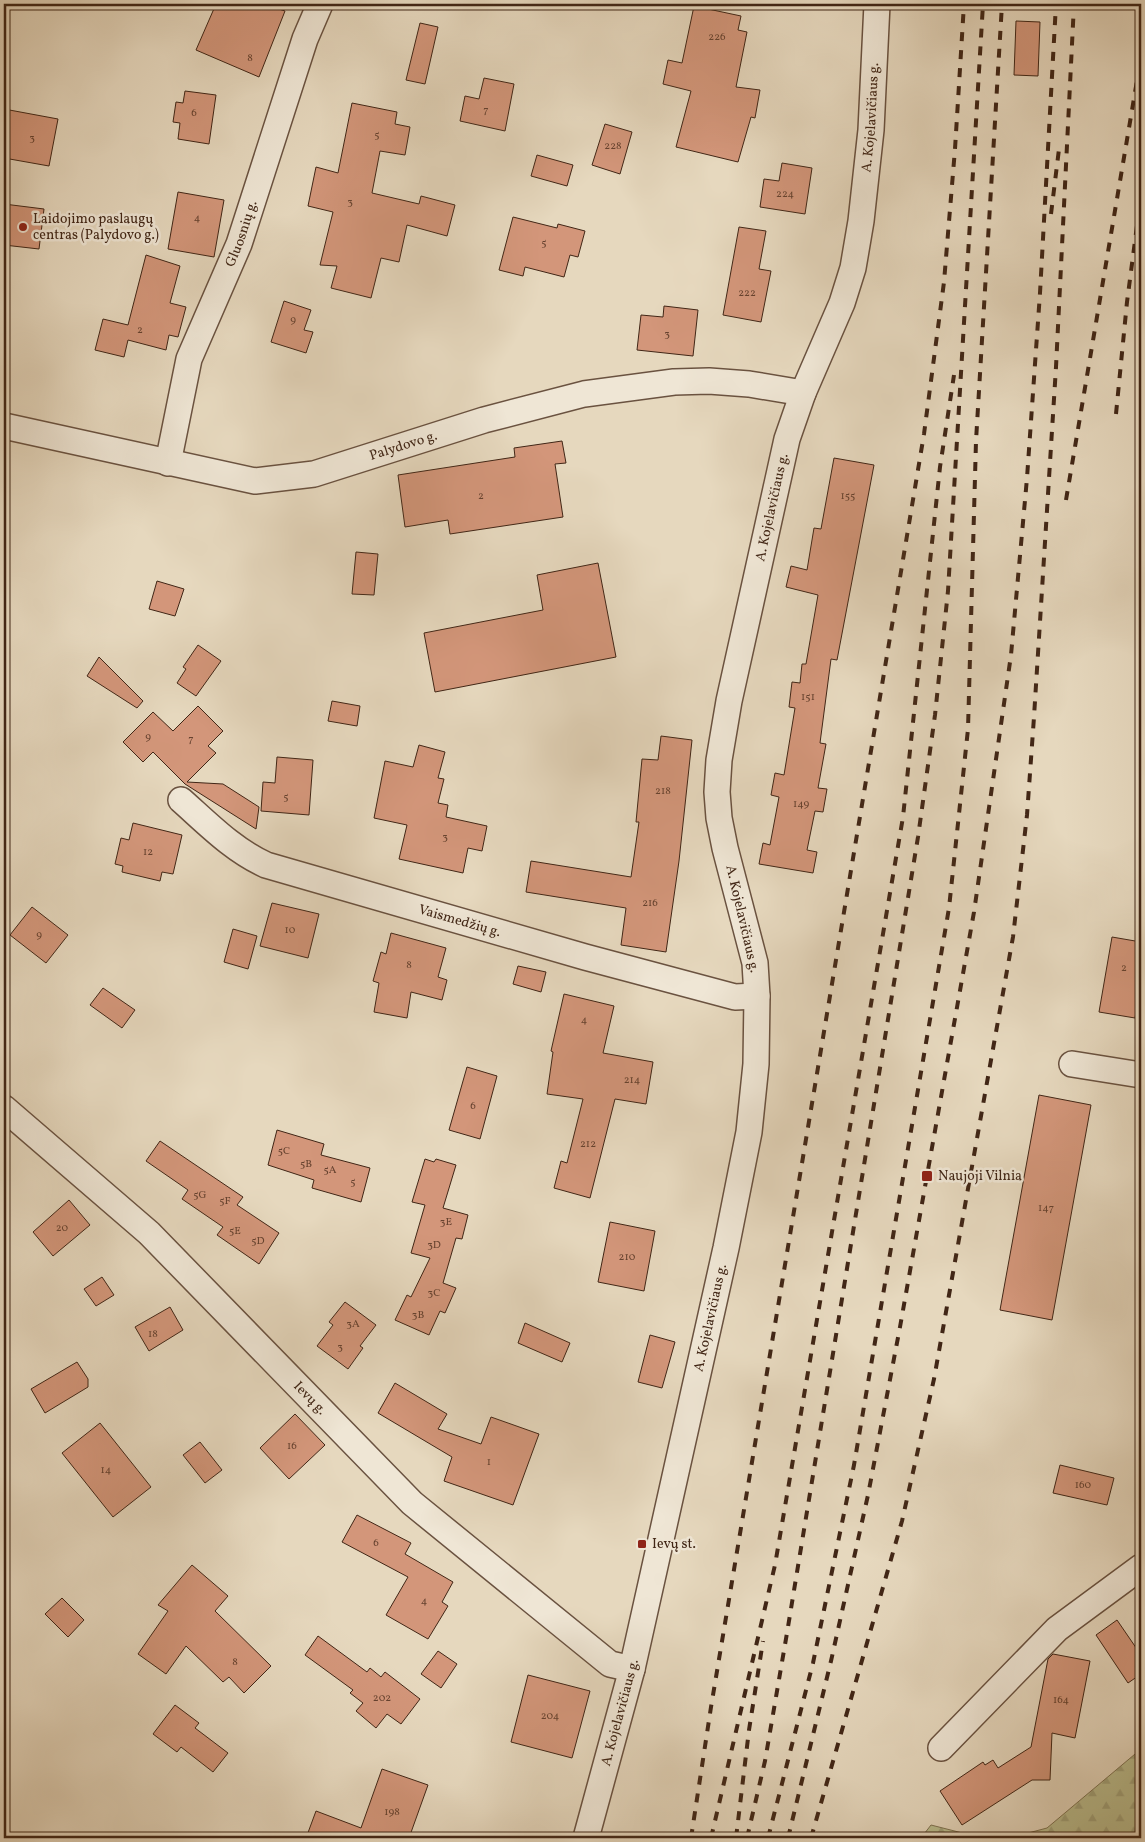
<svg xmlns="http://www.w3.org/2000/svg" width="1145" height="1842" font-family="Vollkorn,serif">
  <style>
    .forest { fill: url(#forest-firs); stroke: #7e7252 }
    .building { fill: #d3967a; stroke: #412616 }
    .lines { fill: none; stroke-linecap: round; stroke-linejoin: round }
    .minor-casing { stroke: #6a5240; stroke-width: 28 }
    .minor { stroke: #efe6d5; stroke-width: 25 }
    .rail { stroke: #412616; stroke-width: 4; stroke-dasharray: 9 9; stroke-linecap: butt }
    .poi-dot { fill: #8f2418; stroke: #efe6d5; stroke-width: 2 }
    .labels { text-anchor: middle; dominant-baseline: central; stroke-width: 5; stroke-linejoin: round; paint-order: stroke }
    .number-label { font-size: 11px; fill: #66422f }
    .street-label { font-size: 14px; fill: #412616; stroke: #efe6d5 }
    .poi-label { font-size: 14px; fill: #412616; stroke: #efe6d5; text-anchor: start }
  </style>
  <defs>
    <pattern id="forest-firs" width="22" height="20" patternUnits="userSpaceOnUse" patternTransform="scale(1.25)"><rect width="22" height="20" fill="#babd8e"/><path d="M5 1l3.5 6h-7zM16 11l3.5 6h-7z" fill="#a1a27a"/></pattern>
  </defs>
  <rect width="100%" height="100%" fill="#e6d8be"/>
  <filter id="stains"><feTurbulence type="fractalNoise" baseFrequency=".004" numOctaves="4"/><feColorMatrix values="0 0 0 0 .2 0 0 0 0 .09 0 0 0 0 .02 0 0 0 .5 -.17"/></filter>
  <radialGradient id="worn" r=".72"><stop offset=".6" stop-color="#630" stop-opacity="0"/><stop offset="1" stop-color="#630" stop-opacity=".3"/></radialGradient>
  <polygon class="forest" points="1141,1749 1141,1838 921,1838 931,1825 982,1838 1013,1837 1047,1828"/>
  <g class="building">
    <polygon points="216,4 263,4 285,11 259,77 196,50"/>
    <polygon points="694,6 741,16 738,30 747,32 736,87 760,90 755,118 751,117 738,162 676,147 691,91 663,84 668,60 682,63"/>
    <polygon points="1016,21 1040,22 1038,76 1014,75"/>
    <polygon points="420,23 438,27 425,84 406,80"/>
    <polygon points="484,78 514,84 505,131 460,121 465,96 479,99"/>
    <polygon points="185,91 216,95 209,144 178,139 180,123 173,122 176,102 183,103"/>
    <polygon points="352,103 397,112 395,124 410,127 405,155 380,151 372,193 419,204 421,196 455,205 447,236 407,225 399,262 381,258 371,298 331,288 337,266 320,265 333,212 308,206 316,167 338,173"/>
    <polygon points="4,109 58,119 49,166 4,158"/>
    <polygon points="605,124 632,132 620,174 592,165"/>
    <polygon points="537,155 573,165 567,186 531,176"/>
    <polygon points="782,163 812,168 805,214 760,207 764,179 779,181"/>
    <polygon points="178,192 224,200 214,257 168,249"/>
    <polygon points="4,204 44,209 39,249 4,245"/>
    <polygon points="513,217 557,228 558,224 585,231 578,257 570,255 564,277 525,267 523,276 499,270"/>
    <polygon points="739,227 766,231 759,269 771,271 761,322 723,315"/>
    <polygon points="146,255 180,266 170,303 186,307 178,337 169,335 166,350 128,340 124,357 95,350 103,319 128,325"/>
    <polygon points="284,301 311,310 304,330 313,332 306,353 271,342"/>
    <polygon points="664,306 698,310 693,356 637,350 641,315 663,317"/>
    <polygon points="562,441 566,463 555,464 563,517 450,534 448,520 405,527 398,475 515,457 514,448"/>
    <polygon points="834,458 874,465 837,660 831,659 820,743 826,744 818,788 827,789 823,812 815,811 807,850 817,852 813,873 759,864 763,843 770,845 779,797 771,795 775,773 784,775 795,708 789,707 792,682 800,683 802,664 806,664 818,595 786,587 791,566 807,570 814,528 821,529"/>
    <polygon points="356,552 378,554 374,595 352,594"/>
    <polygon points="598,563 616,657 435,692 424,633 543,610 537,575"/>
    <polygon points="157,581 184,589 175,616 149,609"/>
    <polygon points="198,645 221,661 196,696 177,683 186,669 183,667"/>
    <polygon points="99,657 143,701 137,708 87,676"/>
    <polygon points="332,701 360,706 357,726 328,721"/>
    <polygon points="198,706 223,731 208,746 216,753 187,782 223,784 259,807 256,829 185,784 153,752 143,762 123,742 153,712 173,731"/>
    <polygon points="661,736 692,740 679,861 666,952 621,945 626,908 526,892 531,861 631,877 639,822 636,822 642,759 658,760"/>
    <polygon points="419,745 445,752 438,778 444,779 438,803 448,805 446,817 487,826 482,851 468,848 463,873 399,859 407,825 374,818 385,761 413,767"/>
    <polygon points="277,757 313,760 309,815 261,811 263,782 275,783"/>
    <polygon points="133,823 182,835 173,874 162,872 160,881 122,872 123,866 115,864 121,838 129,840"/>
    <polygon points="272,903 319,914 308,958 260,946"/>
    <polygon points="32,907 68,935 46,963 10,935"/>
    <polygon points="233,929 257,936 248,969 224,962"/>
    <polygon points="391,933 446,948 438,977 447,980 442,1000 411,992 407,1018 374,1012 379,983 373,981 381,952 386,954"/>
    <polygon points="1112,937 1141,942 1141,994 1139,994 1135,1018 1099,1012"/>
    <polygon points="518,966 546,972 541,992 513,984"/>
    <polygon points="103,988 135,1010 122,1028 90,1005"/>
    <polygon points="564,994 614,1006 603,1053 653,1062 646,1104 615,1099 590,1198 554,1188 561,1161 567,1163 583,1099 547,1094 553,1052 551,1051"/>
    <polygon points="467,1067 497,1076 480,1139 449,1130"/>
    <polygon points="1039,1095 1091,1105 1052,1320 1000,1310"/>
    <polygon points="277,1130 324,1144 321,1155 370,1168 361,1202 312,1188 314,1180 268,1165"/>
    <polygon points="160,1141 243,1197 237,1205 279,1233 259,1264 217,1235 223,1227 182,1199 188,1190 146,1161"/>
    <polygon points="425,1159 434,1162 436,1159 456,1165 443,1208 468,1215 462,1239 456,1238 443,1283 456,1288 445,1313 440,1311 429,1335 395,1320 407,1295 411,1297 430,1258 411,1253 425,1205 412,1202"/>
    <polygon points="69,1200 90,1225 53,1256 33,1232"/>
    <polygon points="610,1222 655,1231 644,1291 598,1282"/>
    <polygon points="102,1277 114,1295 96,1306 84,1289"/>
    <polygon points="345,1302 376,1325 360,1346 363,1348 348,1369 317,1346 333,1325 329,1322"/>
    <polygon points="170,1307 183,1330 149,1351 135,1327"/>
    <polygon points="525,1323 570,1343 562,1362 518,1343"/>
    <polygon points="650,1335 675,1342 662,1388 638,1382"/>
    <polygon points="77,1362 88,1379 88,1387 45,1413 31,1389"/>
    <polygon points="395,1383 447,1414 438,1429 481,1444 491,1417 539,1434 513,1505 444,1481 452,1457 378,1413"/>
    <polygon points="295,1414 325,1445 289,1479 260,1448"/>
    <polygon points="100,1423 151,1487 113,1517 62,1453"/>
    <polygon points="200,1442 222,1470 205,1483 183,1455"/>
    <polygon points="1060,1465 1114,1478 1107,1505 1053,1493"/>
    <polygon points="357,1515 411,1543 405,1554 453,1582 442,1602 448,1606 428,1639 386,1615 408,1577 342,1542"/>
    <polygon points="192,1565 228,1596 215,1611 271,1666 244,1693 229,1677 223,1682 186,1646 166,1674 138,1654 168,1611 158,1605"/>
    <polygon points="62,1598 84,1620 68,1637 45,1614"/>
    <polygon points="1117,1620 1141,1655 1141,1674 1128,1683 1096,1635"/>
    <polygon points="318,1636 367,1672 370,1668 381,1677 385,1672 420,1699 401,1724 387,1714 376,1728 356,1711 363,1703 350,1693 353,1690 305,1655"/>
    <polygon points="438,1651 457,1664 441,1688 421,1674"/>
    <polygon points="1053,1654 1090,1661 1075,1738 1052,1733 1050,1780 1032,1780 962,1825 940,1791 983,1762 985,1765 993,1760 998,1768 1031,1747 1048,1659"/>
    <polygon points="528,1675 590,1691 572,1758 511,1742"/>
    <polygon points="175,1705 199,1723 195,1728 228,1753 213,1772 181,1747 177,1752 153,1734"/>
    <polygon points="382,1769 428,1785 409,1838 306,1838 316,1811 361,1828"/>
  </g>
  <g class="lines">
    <g class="minor-casing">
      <g id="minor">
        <path id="s1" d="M 4,426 L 255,481 L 314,474 L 484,420 L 584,394 L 674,382 L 709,381 L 749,384 L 803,393"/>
        <path id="s2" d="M 168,463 L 189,359 L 239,244 L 305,39 L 320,4"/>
        <path id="s3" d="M 181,800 C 208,824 233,850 266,865 L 585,957 L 735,997 L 757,996"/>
        <polyline points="1072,1064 1141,1075"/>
        <path id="s4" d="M 4,1108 L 149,1233 L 412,1503 L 610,1664 L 632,1669"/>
        <polyline points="941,1748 1057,1629 1141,1567"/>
        <path id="s5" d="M 586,1838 L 632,1669 L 726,1248 L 749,1132 L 756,1064 L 757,996 L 755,963 L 725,848 L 719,818 L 717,792 L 719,760 L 729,701 L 787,439 L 803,393 L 842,303 L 853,268 L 861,221 L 871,130 L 877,4"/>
      </g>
    </g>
    <use href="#minor" class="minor"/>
    <g class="rail">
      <polyline points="1051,214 1059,149"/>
      <polyline points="1116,414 1127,302 1141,195"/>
      <polyline points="1066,500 1141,57"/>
      <polyline points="691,1838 711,1707 924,434 944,282 955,149 964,4"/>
      <polyline points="711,1838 775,1565 903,817 940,467 954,375"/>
      <polyline points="736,1838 749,1730 763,1641"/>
      <polyline points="747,1838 765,1761 787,1633 918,837 935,715 948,591 983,4"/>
      <polyline points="768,1838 813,1663 854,1465 949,908 968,729 976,441 1002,4"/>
      <polyline points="788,1838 831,1661 868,1495 900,1327 974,912 1011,655 1027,478 1040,293 1056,4"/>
      <polyline points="811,1838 902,1521 934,1379 1013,937 1027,815 1034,717 1056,367 1074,4"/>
    </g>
  </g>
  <g class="poi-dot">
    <circle cx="23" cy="227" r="5"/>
    <rect x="921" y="1170" width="12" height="12" rx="2.5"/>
    <rect x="637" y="1539" width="10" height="10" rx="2.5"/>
  </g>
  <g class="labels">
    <g class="number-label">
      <text x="717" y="37">226</text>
      <text x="250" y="58">8</text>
      <text x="486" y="110">7</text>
      <text x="194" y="113">6</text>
      <text x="377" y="135">5</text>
      <text x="32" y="138">3</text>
      <text x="613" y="146">228</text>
      <text x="785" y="194">224</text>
      <text x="350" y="202">3</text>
      <text x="197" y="218">4</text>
      <text x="544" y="243">5</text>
      <text x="747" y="293">222</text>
      <text x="293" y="320">9</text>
      <text x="140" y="330">2</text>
      <text x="667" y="334">3</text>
      <text x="481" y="496">2</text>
      <text x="848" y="496">155</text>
      <text x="808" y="697">151</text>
      <text x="148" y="737">9</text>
      <text x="191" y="739">7</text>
      <text x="663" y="791">218</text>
      <text x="286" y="797">5</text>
      <text x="801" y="804">149</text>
      <text x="445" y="837">3</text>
      <text x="148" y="852">12</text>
      <text x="650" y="903">216</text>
      <text x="290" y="930">10</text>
      <text x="39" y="935">9</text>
      <text x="409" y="965">8</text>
      <text x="1124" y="968">2</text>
      <text x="584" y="1020">4</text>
      <text x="632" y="1080">214</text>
      <text x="473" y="1106">6</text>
      <text x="588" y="1144">212</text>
      <text x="284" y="1151">5C</text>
      <text x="306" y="1164">5B</text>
      <text x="330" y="1170">5A</text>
      <text x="353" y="1182">5</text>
      <text x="200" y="1195">5G</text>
      <text x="225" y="1201">5F</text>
      <text x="1046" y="1208">147</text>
      <text x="446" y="1222">3E</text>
      <text x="62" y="1228">20</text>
      <text x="235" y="1231">5E</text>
      <text x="258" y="1241">5D</text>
      <text x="434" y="1245">3D</text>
      <text x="627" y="1257">210</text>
      <text x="434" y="1293">3C</text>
      <text x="418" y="1315">3B</text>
      <text x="353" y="1324">3A</text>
      <text x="153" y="1334">18</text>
      <text x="340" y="1347">3</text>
      <text x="292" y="1446">16</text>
      <text x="489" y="1462">1</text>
      <text x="106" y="1470">14</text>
      <text x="1083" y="1485">160</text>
      <text x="376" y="1543">6</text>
      <text x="424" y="1601">4</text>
      <text x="235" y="1662">8</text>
      <text x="382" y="1698">202</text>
      <text x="1061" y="1700">164</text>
      <text x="550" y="1716">204</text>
      <text x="392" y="1812">198</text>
    </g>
    <g class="street-label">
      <text stroke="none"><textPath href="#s5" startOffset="1765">A. Kojelavičiaus g.</textPath></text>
      <text stroke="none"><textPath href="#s2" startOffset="242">Gluosnių g.</textPath></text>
      <text stroke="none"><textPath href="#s1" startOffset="410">Palydovo g.</textPath></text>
      <text stroke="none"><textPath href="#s5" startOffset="1360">A. Kojelavičiaus g.</textPath></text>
      <text transform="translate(742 919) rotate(77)">A. Kojelavičiaus g.</text>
      <text stroke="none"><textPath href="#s3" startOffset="309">Vaismedžių g.</textPath></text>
      <text stroke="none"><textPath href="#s5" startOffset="535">A. Kojelavičiaus g.</textPath></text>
      <text stroke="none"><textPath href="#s4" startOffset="422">Ievų g.</textPath></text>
      <text stroke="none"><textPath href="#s5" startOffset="130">A. Kojelavičiaus g.</textPath></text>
    </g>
    <g class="poi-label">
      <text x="33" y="219">Laidojimo paslaugų<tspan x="33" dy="16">centras (Palydovo g.)</tspan></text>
      <text x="938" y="1176">Naujoji Vilnia</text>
      <text x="652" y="1544">Ievų st.</text>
    </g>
  </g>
  <rect width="1145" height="1842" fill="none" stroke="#e6d8be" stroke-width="20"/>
  <rect x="5" y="5" width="1135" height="1832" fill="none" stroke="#412616" stroke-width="2.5"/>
  <rect x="10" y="10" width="1125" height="1822" fill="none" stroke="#412616"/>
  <rect width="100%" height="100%" filter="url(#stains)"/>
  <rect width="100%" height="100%" fill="url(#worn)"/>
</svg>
